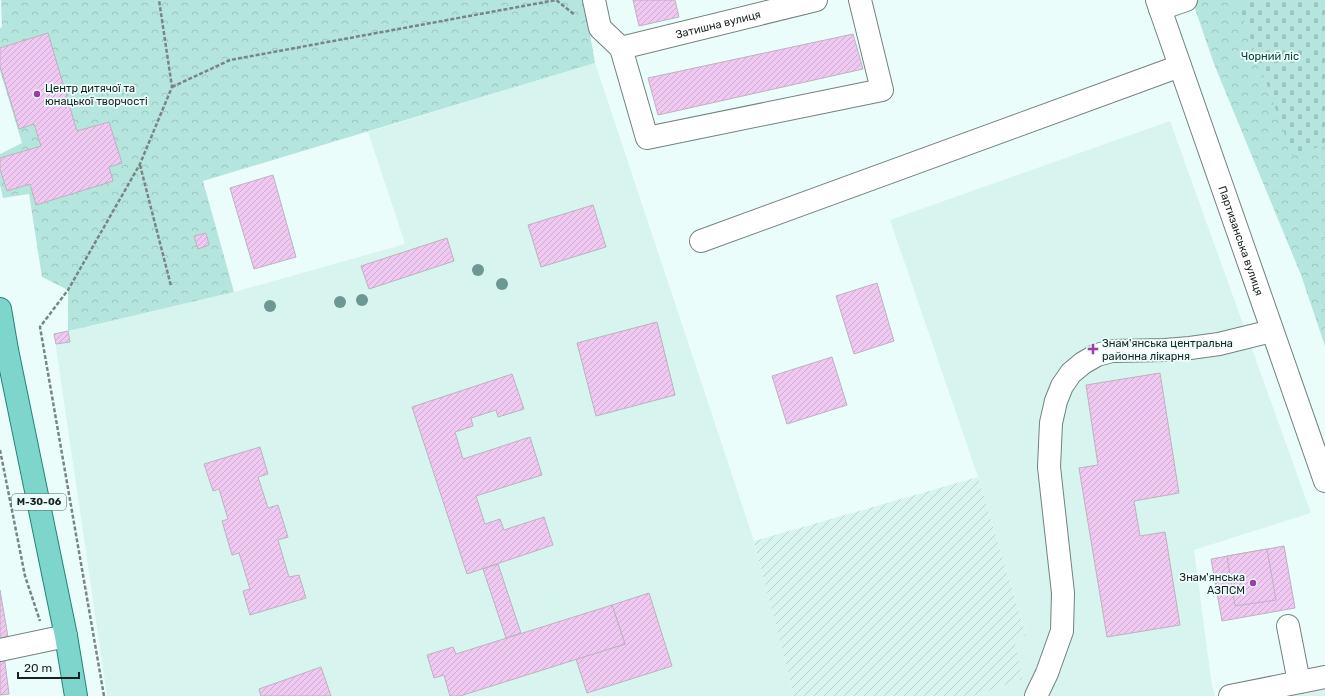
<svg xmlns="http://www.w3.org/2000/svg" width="1325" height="696" font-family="Rubik,sans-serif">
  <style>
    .built { fill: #d8f4ef }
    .industrial { fill: url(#industrial-furrows) }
    .forest { fill: url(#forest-crowns) }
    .cemetery { fill: url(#cemetery-stones) }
    .building { fill: url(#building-hatch); stroke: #bdb2bd }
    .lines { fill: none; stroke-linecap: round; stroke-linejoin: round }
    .minor-casing { stroke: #72827f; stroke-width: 24 }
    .major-casing { stroke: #238479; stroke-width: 24 }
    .path { stroke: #798583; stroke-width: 2.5; stroke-dasharray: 4 2; stroke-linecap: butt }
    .minor { stroke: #fff; stroke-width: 22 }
    .major { stroke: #7ed5cb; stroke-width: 22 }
    .tree { fill: #6c9792 }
    .poi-dot { fill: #9d3ea7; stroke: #ebfdfa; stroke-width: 1.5 }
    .labels { text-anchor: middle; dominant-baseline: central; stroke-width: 3.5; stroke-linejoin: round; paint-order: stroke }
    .shield { fill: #ebfdfa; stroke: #596361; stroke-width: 1 }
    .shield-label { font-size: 10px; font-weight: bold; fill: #1b2120 }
    .street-label { font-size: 11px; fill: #1b2120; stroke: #ebfdfa }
    .park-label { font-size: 11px; fill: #05433c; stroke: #ebfdfa }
    .poi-label { font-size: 11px; fill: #1b2120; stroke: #ebfdfa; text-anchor: start }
  </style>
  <defs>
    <pattern id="industrial-furrows" width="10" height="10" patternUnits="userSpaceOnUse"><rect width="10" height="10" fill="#d8f4ef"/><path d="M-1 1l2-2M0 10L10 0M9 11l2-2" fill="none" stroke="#b9d1cd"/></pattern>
    <pattern id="forest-crowns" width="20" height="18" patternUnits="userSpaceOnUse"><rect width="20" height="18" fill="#b5e6dd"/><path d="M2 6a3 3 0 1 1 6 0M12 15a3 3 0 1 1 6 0" fill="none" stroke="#9bc5bd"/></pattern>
    <pattern id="cemetery-stones" width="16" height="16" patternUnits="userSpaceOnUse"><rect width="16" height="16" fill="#b5e6dd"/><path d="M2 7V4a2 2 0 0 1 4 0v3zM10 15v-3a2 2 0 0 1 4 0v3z" fill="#9bc5bd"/></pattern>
    <pattern id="building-hatch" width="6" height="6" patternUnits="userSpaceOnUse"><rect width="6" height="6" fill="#efc9f1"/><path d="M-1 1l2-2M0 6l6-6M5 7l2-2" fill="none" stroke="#ccacce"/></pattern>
  </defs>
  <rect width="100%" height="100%" fill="#ebfdfa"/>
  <g class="built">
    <polygon points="595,63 754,541 794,696 107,696 54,334 234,292 405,244 368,132"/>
    <polygon points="1170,121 1311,513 1194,550 1212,686 1215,696 973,696 1023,679 1013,639 1026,634 978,477 890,220"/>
    <polygon points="1325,686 1325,696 1280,696"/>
  </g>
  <polygon class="industrial" points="978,477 1026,635 1014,639 1023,679 973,696 794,696 754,541"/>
  <g class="forest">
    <polygon points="1,0 584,0 595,63 203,181 234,292 68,331 68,290 42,277 29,194 3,198 0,185 0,154 22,143 0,71 0,28 2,27"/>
    <polygon points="1192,0 1325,0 1325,346 1301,275 1214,64"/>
  </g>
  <polygon class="cemetery" points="1237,0 1325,0 1325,145 1292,155"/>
  <g class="building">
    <polygon points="633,0 675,0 679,17 639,26"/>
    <polygon points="48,33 77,131 109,122 122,163 109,167 113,181 36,205 30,184 7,191 0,169 0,158 41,146 34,124 19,129 0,66 0,48"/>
    <polygon points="853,34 863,69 658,115 648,78"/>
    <polygon points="273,175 296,257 254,269 230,188"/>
    <polygon points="593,205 606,247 541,267 528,225"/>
    <polygon points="206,233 209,245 198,249 194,236"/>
    <polygon points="447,238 454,261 369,289 361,266"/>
    <polygon points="877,283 894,341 854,354 836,296"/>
    <polygon points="657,322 675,395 596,416 577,343"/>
    <polygon points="68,331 70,342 56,344 54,334"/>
    <polygon points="832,357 847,405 787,424 772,376"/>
    <polygon points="1160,373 1179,493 1134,501 1140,536 1165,532 1180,625 1107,637 1079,468 1098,465 1086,385"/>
    <polygon points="512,374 524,409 498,417 496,410 471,418 473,426 455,432 463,459 530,437 542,475 476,496 485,524 500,519 504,530 544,517 553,545 467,574 412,407"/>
    <polygon points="260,447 268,474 258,477 268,508 278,505 288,537 278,540 289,577 299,575 306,598 250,615 243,591 250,589 239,553 232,555 222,521 228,519 219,489 213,491 204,464"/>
    <polygon points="1284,546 1295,608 1222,621 1211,559"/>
    <polygon points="1267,549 1276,600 1235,606 1227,556"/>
    <polygon points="498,564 521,633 506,638 483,569"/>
    <polygon points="0,590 8,637 0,639"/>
    <polygon points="649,593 672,666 587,693 576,659 625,644 612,605"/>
    <polygon points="612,605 625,644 460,696 450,696 444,675 434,678 427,655 453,647 456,654"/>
    <polygon points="0,655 4,655 9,694 0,695"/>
    <polygon points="321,667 331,696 261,696 259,689"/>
  </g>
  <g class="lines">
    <g class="minor-casing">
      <g id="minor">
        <polyline points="594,0 600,28 621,48 647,138 882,90 860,0"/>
        <path id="s1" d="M 1157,0 L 1325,481"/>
        <polyline points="1160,9 1186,0"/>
        <path id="s2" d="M 621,48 L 816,0"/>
        <polyline points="701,241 1180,66"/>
        <polyline points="1288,626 1299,682"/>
        <polyline points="0,650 66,636"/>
        <polyline points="1036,696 1047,673 1062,631 1063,593 1049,467 1051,423 1056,401 1062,386 1071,373 1083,363 1097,355 1112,351 1165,350 1190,348 1219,344 1272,331"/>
        <polyline points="1230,696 1325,677"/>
      </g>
    </g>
    <g class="major-casing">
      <polyline id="major" points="0,309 7,350 66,636 76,696"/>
    </g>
    <g class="path">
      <polyline points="172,87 230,60 556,0 575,15"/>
      <polyline points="140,165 171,286"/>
      <polyline points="0,450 25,576 40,621"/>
      <polyline points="104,696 40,327 68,290 140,164 172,87 159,0"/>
    </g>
    <use href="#minor" class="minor"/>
    <use href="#major" class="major"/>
  </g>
  <g class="tree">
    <circle cx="478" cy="270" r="6"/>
    <circle cx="502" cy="284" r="6"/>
    <circle cx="362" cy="300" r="6"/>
    <circle cx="340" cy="302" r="6"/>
    <circle cx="270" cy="306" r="6"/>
  </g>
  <g class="poi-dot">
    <circle cx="37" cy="94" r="4"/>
    <path d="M1091 343h4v4h4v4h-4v4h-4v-4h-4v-4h4z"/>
    <circle cx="1253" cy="583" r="4"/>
  </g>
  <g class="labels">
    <rect class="shield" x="12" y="494" width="54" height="16" rx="3"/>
    <g class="shield-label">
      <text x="39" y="502">М-30-06</text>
    </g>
    <g class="street-label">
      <text stroke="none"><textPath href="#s2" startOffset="100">Затишна вулиця</textPath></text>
      <text stroke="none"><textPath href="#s1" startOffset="255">Партизанська вулиця</textPath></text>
    </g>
    <g class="park-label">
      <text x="1270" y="56">Чорний ліс</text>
    </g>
    <g class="poi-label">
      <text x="45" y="88">Центр дитячої та<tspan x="45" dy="13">юнацької творчості</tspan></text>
      <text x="1102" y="343">Знам'янська центральна<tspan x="1102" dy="13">районна лікарня</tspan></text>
      <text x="1245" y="577" text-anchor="end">Знам'янська<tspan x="1245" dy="13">АЗПСМ</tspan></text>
    </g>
  </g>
  <path d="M18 672v6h61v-6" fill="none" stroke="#1b2120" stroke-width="2"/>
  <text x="24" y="672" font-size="12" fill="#1b2120" stroke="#ebfdfa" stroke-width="3" paint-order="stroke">20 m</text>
</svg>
